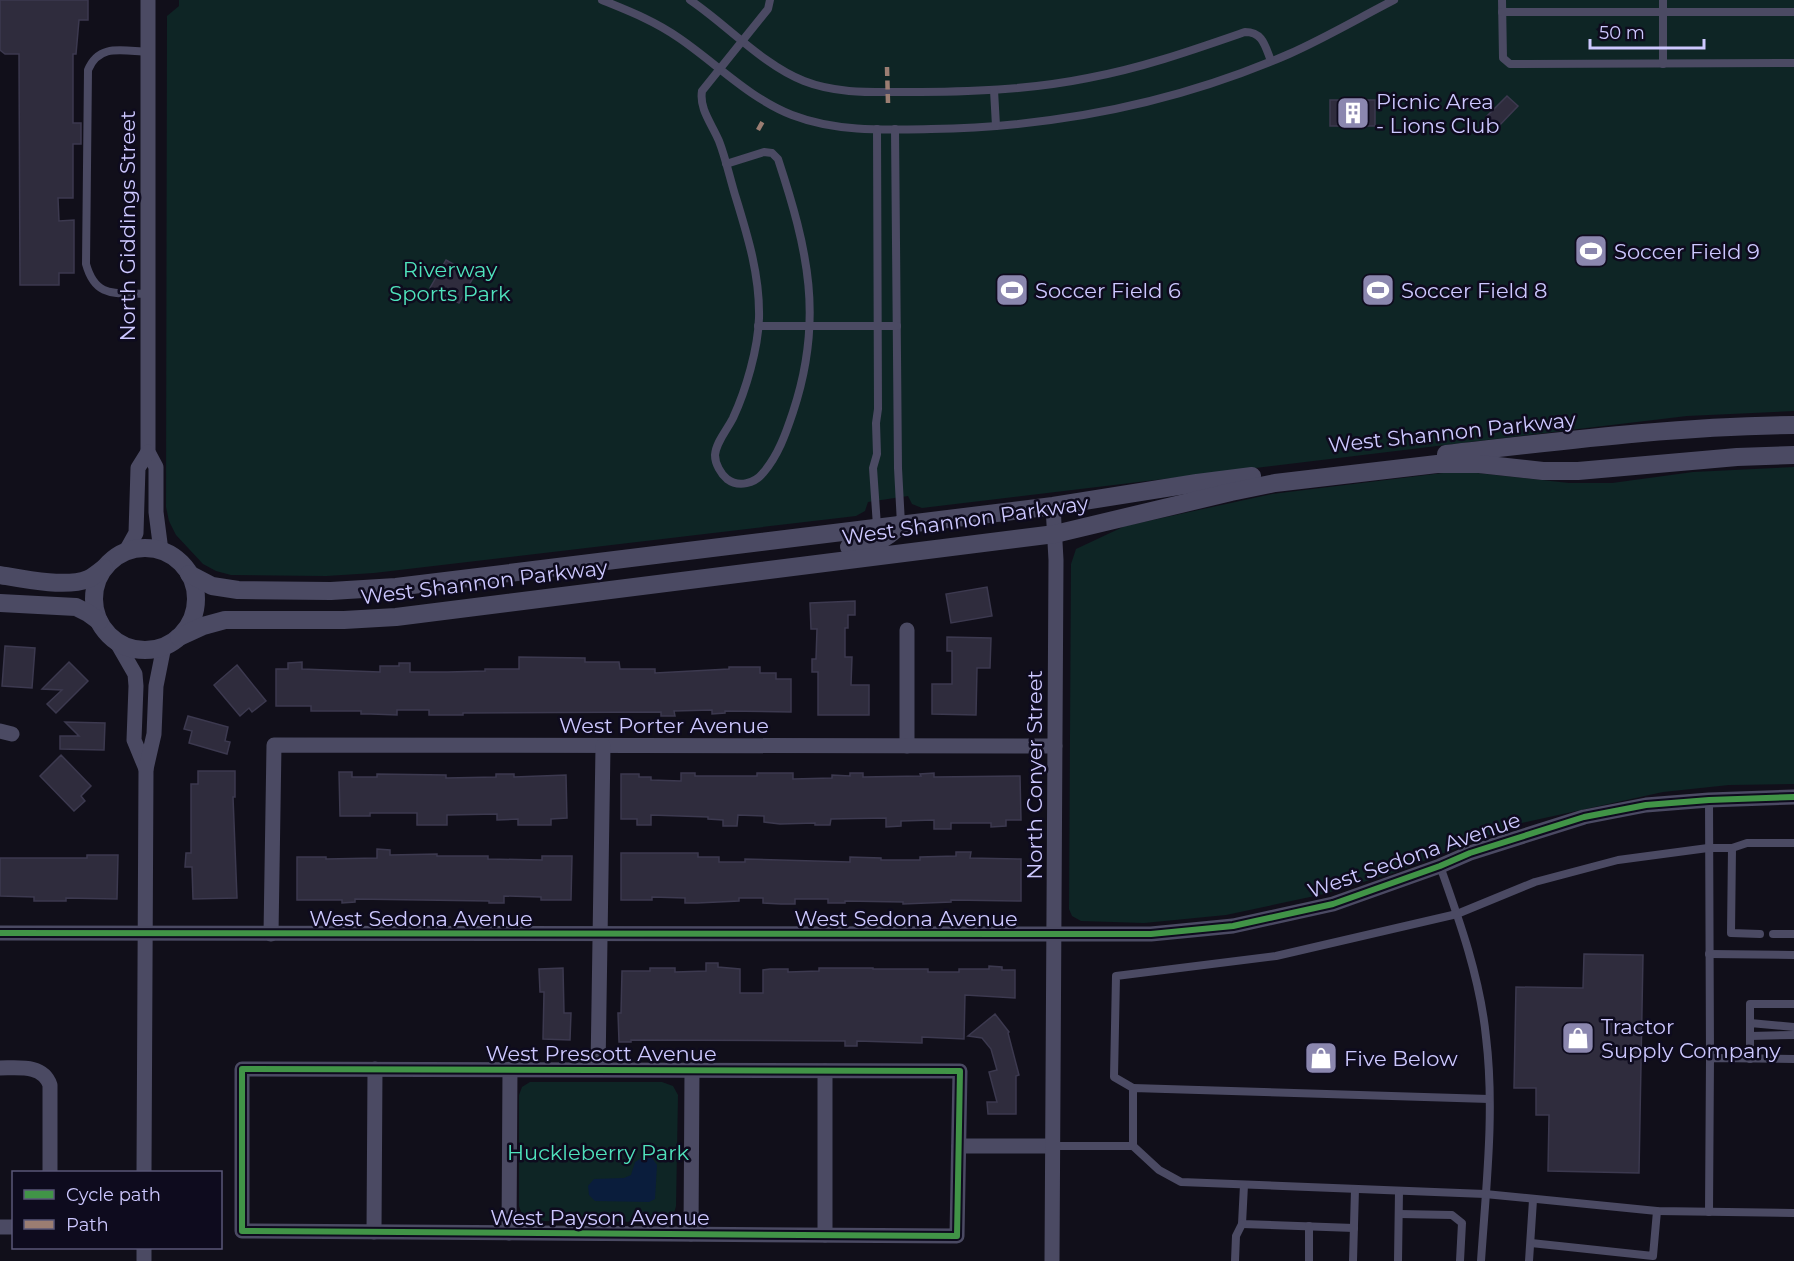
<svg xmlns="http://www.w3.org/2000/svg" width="1794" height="1261" font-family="Montserrat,sans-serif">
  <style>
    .green { fill: #0e2525 }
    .water { fill: #0a1d3c }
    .building { fill: #2f2c3d; stroke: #3c394f; stroke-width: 1.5 }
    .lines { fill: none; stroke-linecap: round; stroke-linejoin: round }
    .service { stroke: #4b4a63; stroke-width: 8 }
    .minor { stroke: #4b4a63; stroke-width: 15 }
    .tertiary { stroke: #4b4a63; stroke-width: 18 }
    .quiet { stroke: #9b7d72; stroke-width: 4.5; stroke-dasharray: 9 4.5; stroke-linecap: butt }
    .cycleway-casing { stroke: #0e0b1e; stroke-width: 10 }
    .cycleway { stroke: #419447; stroke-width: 6 }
    .labels { text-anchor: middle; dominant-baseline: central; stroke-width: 5; stroke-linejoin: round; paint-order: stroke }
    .poi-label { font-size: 21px; fill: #cdc8ff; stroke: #0e0b1e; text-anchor: start }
    .street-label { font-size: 21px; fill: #cdc8ff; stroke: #0e0b1e }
    .park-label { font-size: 21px; fill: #4fe3bc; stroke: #0e0b1e }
  </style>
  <rect width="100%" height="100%" fill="#110f1a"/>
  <g class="green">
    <polygon points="179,0 1794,0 1794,411 1687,416 922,508 912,504 908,496 868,502 865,511 856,516 374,573 326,576 231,575 216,571 203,564 176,535 169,521 166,507 167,16 179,6"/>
    <polygon points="1794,467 1794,784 1729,785 1663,792 1517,824 1396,872 1324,894 1226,915 1144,923 1081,921 1072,916 1069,909 1071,564 1076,549 1125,526 1272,494 1459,471 1569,483 1612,483 1693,472"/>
    <polygon points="530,1082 662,1082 673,1086 678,1095 676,1206 673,1217 663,1222 532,1221 523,1218 519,1206 519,1095 522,1087"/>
  </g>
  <polygon class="water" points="643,1157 652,1158 657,1165 655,1199 649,1202 595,1201 589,1195 588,1186 594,1179 624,1178 631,1175 635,1162"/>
  <g class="building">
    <polygon points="0,0 88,0 88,20 79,20 76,54 73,54 73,123 81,123 81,144 73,144 73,198 58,198 59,221 74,220 74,273 59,273 59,285 20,285 19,54 5,54 0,50"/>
    <polygon points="1507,96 1518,106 1497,128 1486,117"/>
    <rect x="1330" y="100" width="45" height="26"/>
    <polygon points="446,260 474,276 459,303 430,288"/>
    <polygon points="987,587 992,616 951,623 946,594"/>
    <polygon points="855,601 855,615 848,615 848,628 845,628 845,657 852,657 851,685 869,685 869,715 818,715 818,672 812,672 812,659 816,659 817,629 811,629 810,603"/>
    <polygon points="947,637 991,638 990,668 977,668 976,715 932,714 932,684 952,684 952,651 947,651"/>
    <polygon points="5,646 35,648 32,688 2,686"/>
    <polygon points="519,657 585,658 585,662 619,662 620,669 655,669 655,673 729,669 729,667 760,667 760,673 776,673 776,679 791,679 791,712 725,711 725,713 712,714 712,710 674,711 675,716 661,716 661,712 463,713 463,715 429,715 429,710 397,710 397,715 371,714 361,714 361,711 311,711 311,706 276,706 276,669 288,669 288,663 302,662 302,669 380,672 380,666 399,666 399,663 410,663 410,672 448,672 485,671 485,669 519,669"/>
    <polygon points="69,662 88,681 56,713 47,704 62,690 42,689"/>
    <polygon points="237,665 266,701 252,712 249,708 240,716 214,685"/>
    <polygon points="188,716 228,727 225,741 230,742 227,754 189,743 192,731 184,729"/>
    <polygon points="65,722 105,723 104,750 60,749 60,736 79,736"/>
    <polygon points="61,755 91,786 81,796 85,801 74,811 40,776"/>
    <polygon points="198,771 235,771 235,797 233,797 237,898 193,899 192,867 185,867 186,853 191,853 191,784 198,784"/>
    <polygon points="339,772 352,772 352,777 377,777 377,774 446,775 446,778 496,777 496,774 514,774 514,777 566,775 567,818 551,819 551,825 518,825 518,819 497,820 497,814 447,815 447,825 417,825 417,813 370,813 370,816 340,816"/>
    <polygon points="681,773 695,773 695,776 757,776 757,773 793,773 793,779 832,778 832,775 850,776 850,773 863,773 863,777 921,776 920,774 934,773 934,777 1020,776 1021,820 1006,820 1006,826 991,827 991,823 951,823 951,829 934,829 934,820 901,821 901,826 886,827 886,818 831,819 830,825 815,825 815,823 780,824 764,822 764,816 738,815 737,826 723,826 723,820 708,819 708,817 651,815 651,825 637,825 637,819 621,819 621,774 639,774 639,777 651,777 651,780 681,781"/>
    <polygon points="377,849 390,850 390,855 437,854 437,856 488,856 488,859 542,860 542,856 572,856 571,900 541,900 541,897 504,896 504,903 489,903 489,901 355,899 355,902 342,903 342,900 297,900 297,857 326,857 326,859 377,858"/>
    <polygon points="956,852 971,852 970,858 1021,859 1021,901 951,900 951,902 903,904 903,902 845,901 845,903 828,903 828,899 795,899 795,904 781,904 763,903 763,898 739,898 739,901 697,903 685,903 685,898 652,897 652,900 621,900 621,853 698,853 698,857 719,857 719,862 745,862 745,859 850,862 850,857 881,858 881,860 920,860 920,857 956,856"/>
    <polygon points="87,855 118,855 117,899 66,898 66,901 34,901 34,897 0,896 0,858 87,858"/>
    <polygon points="1584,954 1643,955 1639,1173 1548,1171 1549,1115 1536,1115 1536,1088 1514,1088 1516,987 1583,988"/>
    <polygon points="706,963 718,963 718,967 740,969 740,993 763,993 763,970 770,969 788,969 788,972 819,971 819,968 873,968 873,969 928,969 928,972 959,972 959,969 989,969 989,966 1002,967 1002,970 1015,970 1015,998 965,995 964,1039 922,1037 922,1043 857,1041 857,1046 845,1046 845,1041 631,1040 631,1042 619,1042 618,1013 621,1013 622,971 650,971 650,968 675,968 675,972 706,971"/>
    <polygon points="563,968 564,1013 571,1013 570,1040 543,1039 544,992 540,992 539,969"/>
    <polygon points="995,1014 1009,1032 1008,1033 1019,1075 1016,1076 1016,1114 988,1114 987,1102 997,1102 989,1072 997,1070 991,1049 982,1038 968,1036"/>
  </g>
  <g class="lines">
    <g class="service">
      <path d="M 602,0 C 629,11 655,21 679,38 C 717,64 749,98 792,115 C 836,132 884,130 931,129 C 1055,127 1174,104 1289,54 C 1325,38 1359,18 1394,0"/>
      <path d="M 690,0 C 727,25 763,65 804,81 C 837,94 873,92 907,92 C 968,92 1029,90 1088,78 C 1142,68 1193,50 1245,32 C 1263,32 1265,46 1271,61"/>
      <polyline points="1502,0 1503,58 1510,64 1794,63"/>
      <polyline points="1502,12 1794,12"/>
      <path d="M 148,52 C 123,51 99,43 88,70 L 86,264 C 96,300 117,292 148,294"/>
      <polyline points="1663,64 1663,0"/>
      <polyline points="994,90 996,126"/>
      <polyline points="877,129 878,409 876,423 877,454 873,468 877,526"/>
      <polyline points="895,129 898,468 901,524"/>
      <path d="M 726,164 L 764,152 L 772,153 L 778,159 C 808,250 824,319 793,412 C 786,433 778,456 763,473 C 755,483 739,488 727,479 C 721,474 715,464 715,455 C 716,442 727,430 733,418 C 746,390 758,349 759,318 C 760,276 748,237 736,198 C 730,179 726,159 719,141 C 712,124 699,109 702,91 L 768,9 L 770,0"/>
      <polyline points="758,326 897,326"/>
      <polyline points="1709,800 1710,1058"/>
      <polyline points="1732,848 1731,933 1760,934"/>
      <path d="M 1440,866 C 1460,922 1480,978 1486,1037 C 1495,1111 1486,1187 1481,1261"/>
      <polyline points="1773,934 1794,934"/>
      <polyline points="1709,954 1794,955"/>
      <polyline points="1750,1023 1750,1004 1794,1004"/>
      <polyline points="1750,1036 1794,1035"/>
      <polyline points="1750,1059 1750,1023 1794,1027"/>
      <polyline points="1133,1088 1114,1077 1116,976 1276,956 1457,914 1535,882 1618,860 1708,848 1732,848 1747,843 1794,843"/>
      <polyline points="1052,1146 1133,1146 1159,1170 1181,1182 1485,1194 1657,1211 1794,1213"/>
      <polyline points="1133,1146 1133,1088 1489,1099"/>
      <polyline points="1244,1185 1242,1224 1354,1228"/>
      <polyline points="1709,1212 1710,1058 1794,1059"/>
      <polyline points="1399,1214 1452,1215 1462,1223 1460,1261"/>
      <polyline points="1531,1243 1653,1256 1657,1211"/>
      <polyline points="1235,1261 1236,1236 1242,1224"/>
      <polyline points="1309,1261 1309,1226"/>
      <polyline points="1353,1261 1355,1189"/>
      <polyline points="1398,1261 1399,1191"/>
      <polyline points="1529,1261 1533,1200"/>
    </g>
    <g class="minor">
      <polyline points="148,0 148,452 156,467 156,512 161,551"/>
      <polyline points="126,551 136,533 138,468 148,452"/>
      <polyline points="907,630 907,746"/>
      <polyline points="116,641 135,674 136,686 134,740 146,769"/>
      <polyline points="0,731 12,734"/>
      <polyline points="0,933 1151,934 1233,926 1333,904 1440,866 1470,853 1584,817 1646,805 1709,800 1794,797"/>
      <polyline points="271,934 274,745 1055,746"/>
      <path d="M 0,1068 C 18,1068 43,1064 50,1085 L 50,1172"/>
      <polygon points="242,1069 960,1071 957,1236 242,1231"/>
      <polyline points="598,1069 603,746"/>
      <polyline points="959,1146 1052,1146"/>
      <polyline points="144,1172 146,769 154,734 156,686 164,646"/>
      <polyline points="0,1227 14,1227"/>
      <polyline points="374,1232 375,1069"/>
      <polyline points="509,1233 510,1069"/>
      <polyline points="691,1234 692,1070"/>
      <polyline points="825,1235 825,1071"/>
      <polyline points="144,1261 144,1248"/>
      <polyline points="1052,1261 1056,560 1053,506"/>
    </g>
    <g class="tertiary">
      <path d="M 1446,454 C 1561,441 1678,426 1794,425"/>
      <path d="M 849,547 C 873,544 884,542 901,524"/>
      <circle cx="145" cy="599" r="51"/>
      <polyline points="189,574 212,586 238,590 331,591 396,587 1053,506 1197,483 1252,476"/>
      <path d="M 0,575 C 23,579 66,588 88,579 C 93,577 99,572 104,568"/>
      <polyline points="0,603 76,607 88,613 99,621"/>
      <polyline points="179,637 203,626 225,620 344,620 396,617 1055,534 1231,492 1275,483 1437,464 1479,464 1543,471 1578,471 1737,457 1794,455"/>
    </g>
    <g class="quiet">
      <polyline points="887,67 888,103"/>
      <polyline points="758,130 763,121"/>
    </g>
    <g class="cycleway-casing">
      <g id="cycleway">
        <polyline points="0,933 1151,934 1233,926 1333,904 1440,866 1470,853 1584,817 1646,805 1709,800 1794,797"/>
        <polygon points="242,1069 960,1071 957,1236 242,1231"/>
      </g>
    </g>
    <use href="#cycleway" class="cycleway"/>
  </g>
  <defs>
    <g id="building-square" transform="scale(1.725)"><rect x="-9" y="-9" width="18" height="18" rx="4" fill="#8b87af" stroke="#0e0b1e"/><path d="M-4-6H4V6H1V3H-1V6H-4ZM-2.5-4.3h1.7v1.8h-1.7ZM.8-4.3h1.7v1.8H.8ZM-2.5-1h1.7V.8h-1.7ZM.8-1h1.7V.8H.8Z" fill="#fff"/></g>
    <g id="stadium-square" transform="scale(1.725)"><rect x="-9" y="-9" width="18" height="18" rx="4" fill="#8b87af" stroke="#0e0b1e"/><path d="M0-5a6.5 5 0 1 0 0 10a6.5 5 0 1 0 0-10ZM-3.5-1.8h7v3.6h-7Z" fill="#fff"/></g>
    <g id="shop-square" transform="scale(1.725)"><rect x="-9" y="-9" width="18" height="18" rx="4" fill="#8b87af" stroke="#0e0b1e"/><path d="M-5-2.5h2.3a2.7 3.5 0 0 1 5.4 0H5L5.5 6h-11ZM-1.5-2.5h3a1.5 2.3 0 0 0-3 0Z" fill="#fff"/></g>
  </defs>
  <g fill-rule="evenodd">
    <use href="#building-square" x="1353" y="113"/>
    <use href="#stadium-square" x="1591" y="251"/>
    <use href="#stadium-square" x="1012" y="290"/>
    <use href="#stadium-square" x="1378" y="290"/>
    <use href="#shop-square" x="1578" y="1038"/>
    <use href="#shop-square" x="1321" y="1058"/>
  </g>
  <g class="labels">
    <g class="poi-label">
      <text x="1376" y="101">Picnic Area<tspan x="1376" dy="24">- Lions Club</tspan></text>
      <text x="1614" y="251">Soccer Field 9</text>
      <text x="1035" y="290">Soccer Field 6</text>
      <text x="1401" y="290">Soccer Field 8</text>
      <text x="1601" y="1026">Tractor<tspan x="1601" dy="24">Supply Company</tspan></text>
      <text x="1344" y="1058">Five Below</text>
    </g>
    <g class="street-label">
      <text transform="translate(127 226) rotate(-90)">North Giddings Street</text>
      <text transform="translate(1452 432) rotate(-6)">West Shannon Parkway</text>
      <text transform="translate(965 520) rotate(-8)">West Shannon Parkway</text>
      <text transform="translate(484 582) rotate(-7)">West Shannon Parkway</text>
      <text x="664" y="725">West Porter Avenue</text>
      <text transform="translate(1034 775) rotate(-90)">North Conyer Street</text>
      <text transform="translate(1414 855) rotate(-19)">West Sedona Avenue</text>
      <text x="421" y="918">West Sedona Avenue</text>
      <text x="906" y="918">West Sedona Avenue</text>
      <text x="601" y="1053">West Prescott Avenue</text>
      <text x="600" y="1217">West Payson Avenue</text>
    </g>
    <g class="park-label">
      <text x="450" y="269">Riverway<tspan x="450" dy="24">Sports Park</tspan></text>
      <text x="598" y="1152">Huckleberry Park</text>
    </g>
  </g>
  <rect x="12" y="1171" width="210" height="78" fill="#0e0b1e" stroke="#5a5778" stroke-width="1.5"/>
  <rect x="24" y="1190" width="30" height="9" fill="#419447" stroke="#5a5778" stroke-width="1.5"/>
  <text x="66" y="1201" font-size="18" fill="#cdc8ff">Cycle path</text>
  <rect x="24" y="1220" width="30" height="9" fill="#9b7d72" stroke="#5a5778" stroke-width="1.5"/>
  <text x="66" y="1231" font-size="18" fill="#cdc8ff">Path</text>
  <path d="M1590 39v9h114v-9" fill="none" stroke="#cdc8ff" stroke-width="3"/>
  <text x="1599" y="39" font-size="18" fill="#cdc8ff" stroke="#0e0b1e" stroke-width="4.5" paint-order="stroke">50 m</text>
</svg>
